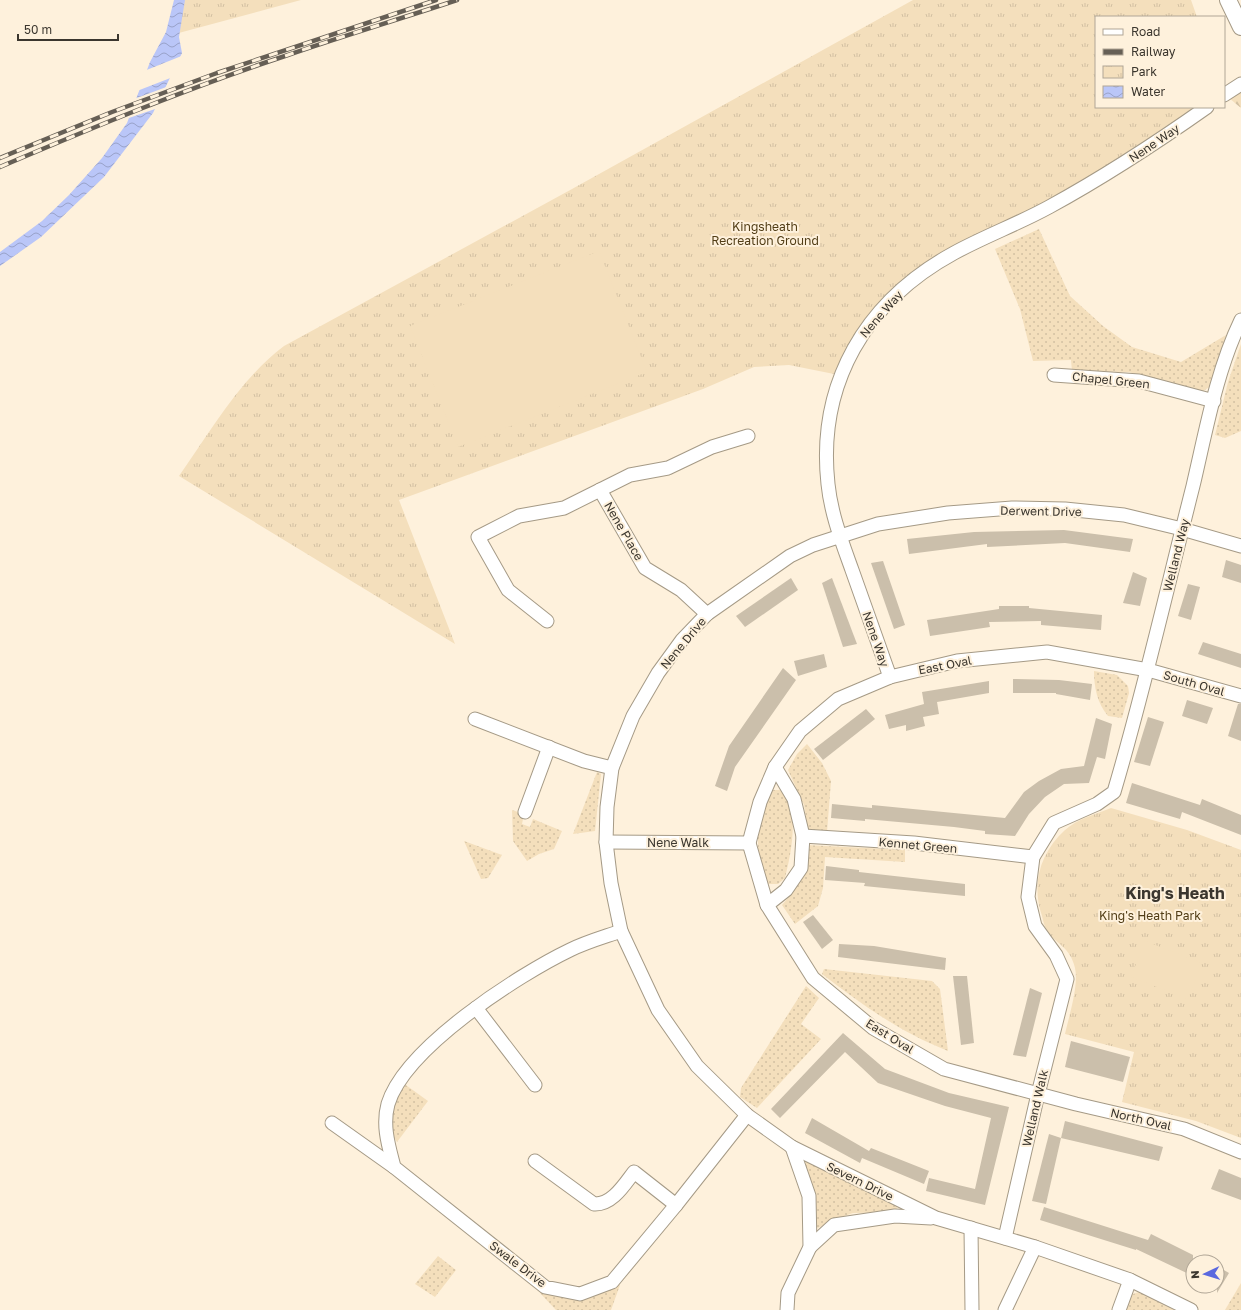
<svg xmlns="http://www.w3.org/2000/svg" width="1241" height="1310" font-family="'Golos Text',sans-serif">
  <style>
    .grass { fill: url(#grass-dots) }
    .forest { fill: url(#forest-firs) }
    .park { fill: url(#park-tufts) }
    .pitch { fill: #f4dfbc }
    .water { fill: url(#water-waves) }
    .pier { fill: #fef1dc }
    .building { fill: #cbbfab }
    .lines { fill: none; stroke-linecap: round; stroke-linejoin: round }
    .minor-casing { stroke: #a59a86; stroke-width: 15 }
    .tertiary-casing { stroke: #a59a86; stroke-width: 18 }
    .minor { stroke: #fff; stroke-width: 13 }
    .tertiary { stroke: #fff; stroke-width: 16 }
    .rail-casing { stroke: #665f55; stroke-width: 4.5 }
    .rail { stroke: #fef1dc; stroke-width: 3; stroke-dasharray: 9; stroke-linecap: butt }
    .labels { text-anchor: middle; dominant-baseline: central; stroke-width: 4; stroke-linejoin: round; paint-order: stroke }
    .street-label { font-size: 12px; fill: #3b362e; stroke: #fef1dc }
    .park-label { font-size: 12px; fill: #513d16; stroke: #fef1dc }
    .district-label { font-size: 16px; font-weight: bold; fill: #3b362e; stroke: #fef1dc }
  </style>
  <defs>
    <pattern id="grass-dots" width="8" height="8" patternUnits="userSpaceOnUse"><rect width="8" height="8" fill="#f4dfbc"/><path d="M2 2h.1M6 6h.1" fill="none" stroke="#d2c0a2" stroke-width="1.8" stroke-linecap="round"/></pattern>
    <pattern id="forest-firs" width="22" height="20" patternUnits="userSpaceOnUse"><rect width="22" height="20" fill="#f4dfbc"/><path d="M5 1l3.5 6h-7zM16 11l3.5 6h-7z" fill="#d2c0a2"/></pattern>
    <pattern id="park-tufts" width="24" height="20" patternUnits="userSpaceOnUse"><rect width="24" height="20" fill="#f4dfbc"/><path d="M3 7l-1-3M5 7V3M7 7l1-3M15 17l-1-3M17 17v-4M19 17l1-3" fill="none" stroke="#d2c0a2"/></pattern>
    <pattern id="water-waves" width="16" height="10" patternUnits="userSpaceOnUse"><rect width="16" height="10" fill="#bac6f8"/><path d="M0 5q4-4 8 0t8 0" fill="none" stroke="#98a2c9"/></pattern>
  </defs>
  <rect width="100%" height="100%" fill="#fef1dc"/>
  <g class="grass">
    <polygon points="1039,229 1070,296 1103,326 1132,347 1181,362 1226,335 1211,386 1200,393 1129,372 1072,371 1071,360 1033,361 1020,309 995,249"/>
    <polygon points="1241,344 1241,431 1225,438 1215,435 1228,382"/>
    <path d="M 1094,671 L 1117,675 L 1128,686 L 1129,693 L 1122,718 L 1108,716 C 1097,703 1094,687 1094,671 Z"/>
    <polygon points="807,744 822,763 831,781 827,832 808,829 804,805 788,770 797,754"/>
    <polygon points="597,772 601,774 595,831 573,834"/>
    <path d="M 770,790 L 780,790 C 801,810 791,853 785,878 L 778,884 L 767,884 L 758,849 L 758,829 Z"/>
    <polygon points="512,810 524,814 522,824 530,827 533,819 562,831 554,849 539,854 527,861 513,841"/>
    <polygon points="464,841 502,855 488,878 481,879"/>
    <polygon points="806,845 905,850 905,862 825,857 823,888 818,906 795,924 782,905 794,891"/>
    <path d="M 824,969 L 932,981 L 940,989 L 948,1051 C 898,1031 864,1006 822,974 Z"/>
    <polygon points="806,986 819,998 801,1024 821,1039 757,1108 740,1097 741,1088"/>
    <path d="M 403,1083 L 428,1101 L 397,1142 C 385,1127 396,1098 403,1083 Z"/>
    <path d="M 806,1161 L 897,1207 L 896,1212 L 853,1213 L 833,1220 L 818,1228 L 816,1227 C 815,1204 813,1185 805,1164 Z"/>
    <polygon points="438,1256 456,1270 435,1297 415,1284"/>
    <polygon points="616,1282 620,1285 611,1310 556,1310 540,1293 541,1290 563,1297"/>
    <polygon points="1241,1283 1241,1310 1225,1310"/>
    <polygon points="1139,1292 1174,1310 1123,1310 1130,1295"/>
  </g>
  <polygon class="forest" points="1241,92 1241,108 1229,98"/>
  <g class="park">
    <polygon points="181,0 301,0 175,34"/>
    <path d="M 913,0 L 1191,0 L 1197,17 L 1096,17 L 1096,107 L 1194,107 C 1143,146 1088,181 1030,210 C 1002,224 973,235 946,250 C 909,271 873,303 852,339 C 845,350 840,362 834,374 L 789,365 L 754,367 L 703,389 L 399,500 L 455,644 L 179,476 C 210,432 240,379 284,346 L 572,189 Z"/>
    <path d="M 1111,808 L 1187,830 L 1241,850 L 1241,1138 L 1196,1121 L 1122,1102 L 1134,1052 L 1065,1034 C 1069,1016 1079,985 1075,968 C 1070,946 1056,945 1047,930 C 1044,926 1043,920 1042,916 C 1031,884 1040,853 1065,830 C 1077,819 1096,814 1111,808 Z"/>
  </g>
  <g class="pitch">
    <polygon points="599,251 647,372 458,447 410,326"/>
    <polygon points="1145,941 1202,963 1188,999 1131,977"/>
  </g>
  <polygon class="water" points="174,0 185,0 179,37 182,53 153,113 104,177 41,237 0,266 0,252 42,221 69,195 102,158 127,123 150,62 166,32"/>
  <g class="pier">
    <polygon points="184,55 173,77 137,91 144,71"/>
    <polygon points="169,86 158,108 126,119 134,99"/>
  </g>
  <g class="building">
    <polygon points="1064,530 1133,539 1130,552 1065,543 987,547 987,544 909,554 907,539 974,532"/>
    <polygon points="1226,560 1241,565 1241,583 1222,577"/>
    <polygon points="883,561 905,625 894,629 871,563"/>
    <polygon points="1133,572 1147,578 1140,606 1123,603"/>
    <polygon points="791,578 798,590 745,627 736,616"/>
    <polygon points="832,578 857,644 843,647 822,583"/>
    <polygon points="1188,584 1200,587 1191,620 1178,616"/>
    <polygon points="999,606 1029,606 1029,608 1102,615 1101,630 1041,625 1041,621 989,622 990,627 930,636 927,620 999,609"/>
    <polygon points="1203,642 1241,654 1241,668 1198,654"/>
    <polygon points="824,654 827,667 798,676 794,661"/>
    <polygon points="783,668 796,680 735,767 727,791 715,786 729,746"/>
    <polygon points="1013,679 1059,680 1092,684 1090,700 1056,694 1056,693 1013,693"/>
    <polygon points="989,681 989,693 937,702 939,714 923,717 925,726 906,731 906,725 889,729 885,715 924,704 922,692"/>
    <polygon points="1187,700 1213,708 1207,724 1182,716"/>
    <polygon points="1238,704 1241,704 1241,741 1228,736"/>
    <polygon points="866,709 875,719 823,760 814,749"/>
    <polygon points="1148,717 1164,722 1150,766 1134,762"/>
    <polygon points="1096,718 1112,724 1105,759 1097,757 1089,783 1064,784 1045,797 1029,814 1015,836 985,834 985,831 954,827 865,819 865,821 831,818 832,804 872,808 872,805 1005,818 1024,792 1039,781 1061,769 1084,766"/>
    <polygon points="1132,783 1200,805 1202,799 1241,815 1241,835 1182,812 1180,819 1126,803"/>
    <polygon points="826,866 859,870 859,872 965,884 965,896 864,886 865,883 825,880"/>
    <polygon points="813,915 833,940 822,949 803,922"/>
    <polygon points="839,944 874,946 946,958 945,970 838,957"/>
    <polygon points="953,976 967,976 974,1043 961,1045"/>
    <polygon points="1030,988 1042,993 1026,1057 1013,1055"/>
    <polygon points="843,1033 885,1069 949,1093 1009,1107 985,1205 926,1191 929,1178 975,1189 991,1118 945,1106 878,1083 845,1052 780,1118 771,1109"/>
    <polygon points="1071,1041 1130,1057 1123,1082 1065,1067"/>
    <polygon points="812,1118 869,1151 871,1148 929,1171 924,1184 862,1158 860,1163 805,1133"/>
    <polygon points="1065,1121 1163,1147 1159,1161 1061,1138"/>
    <polygon points="1049,1134 1061,1138 1046,1204 1032,1201"/>
    <polygon points="1219,1169 1241,1178 1241,1200 1211,1189"/>
    <polygon points="1044,1207 1148,1240 1151,1234 1193,1255 1193,1276 1136,1249 1136,1250 1040,1220"/>
    <polygon points="1217,1266 1229,1273 1217,1293"/>
  </g>
  <g class="lines">
    <g class="minor-casing">
      <g id="minor">
        <polyline points="1224,95 1241,84"/>
        <polyline points="1054,375 1139,381 1214,401"/>
        <polyline points="600,490 645,568 681,590 707,614"/>
        <polyline points="547,621 508,590 478,537 519,516 564,508 630,475 668,468 712,447 748,436"/>
        <path d="M 890,677 C 877,641 865,606 852,570 C 842,542 831,514 828,484 C 817,383 866,301 954,253 C 985,236 1018,224 1049,207 C 1104,177 1156,143 1207,107"/>
        <polyline points="1241,696 1148,670 1047,652 957,661 890,677 838,699 800,731 775,767 760,802 749,843 767,905 813,978 873,1028 944,1069 1076,1104 1184,1129 1241,1152"/>
        <polyline points="475,719 584,761 612,768"/>
        <polyline points="525,812 549,747"/>
        <polyline points="803,836 914,843 1033,857"/>
        <polyline points="606,842 749,843"/>
        <polyline points="767,905 786,890 801,868 803,836 794,799 775,767"/>
        <path d="M 621,931 C 604,937 586,942 570,950 C 518,975 405,1048 388,1104 C 382,1126 389,1147 394,1167 L 545,1287 L 580,1294 L 612,1282 L 676,1205 L 747,1115"/>
        <polyline points="476,1008 535,1085"/>
        <polyline points="332,1123 394,1167"/>
        <path d="M 535,1161 L 594,1204 C 612,1205 624,1185 634,1172 L 676,1205"/>
        <polyline points="971,1228 972,1310"/>
        <path d="M 1005,1238 L 1038,1094 L 1067,979 L 1056,955 L 1035,926 L 1028,897 L 1033,857 L 1054,823 L 1097,804 L 1114,792 C 1144,691 1167,588 1193,486 C 1206,431 1216,372 1241,320"/>
        <polyline points="810,1247 834,1225 895,1216 931,1218"/>
        <polyline points="787,1310 788,1293 810,1247 809,1196 792,1147"/>
        <polyline points="1005,1310 1035,1247"/>
        <polyline points="1119,1310 1130,1280"/>
        <polyline points="1191,1310 1130,1280 1035,1247 936,1218 792,1147 747,1115 697,1066 658,1010 621,931 611,883 606,842 607,807 612,768 633,716 658,673 682,640 707,614 790,556 813,545 878,524 948,513 1012,508 1065,509 1124,515 1182,529 1241,546"/>
      </g>
    </g>
    <g class="tertiary-casing">
      <polyline id="tertiary" points="1228,0 1241,27"/>
    </g>
    <use href="#minor" class="minor"/>
    <use href="#tertiary" class="tertiary"/>
    <g class="rail-casing">
      <g id="rail">
        <polyline points="0,158 112,112 217,73 436,0"/>
        <path d="M 0,167 C 94,127 188,88 285,56 C 342,36 400,19 457,0"/>
      </g>
    </g>
    <use href="#rail" class="rail"/>
  </g>
  <g class="labels">
    <g class="street-label">
      <text transform="translate(1154 143) rotate(-34)">Nene Way</text>
      <text transform="translate(881 314) rotate(-49)">Nene Way</text>
      <text transform="translate(1111 380) rotate(6)">Chapel Green</text>
      <text transform="translate(1041 511) rotate(1)">Derwent Drive</text>
      <text transform="translate(624 531) rotate(60)">Nene Place</text>
      <text transform="translate(1176 555) rotate(-76)">Welland Way</text>
      <text transform="translate(876 639) rotate(71)">Nene Way</text>
      <text transform="translate(683 643) rotate(-50)">Nene Drive</text>
      <text transform="translate(945 665) rotate(-11)">East Oval</text>
      <text transform="translate(1194 683) rotate(16)">South Oval</text>
      <text x="678" y="842">Nene Walk</text>
      <text transform="translate(918 845) rotate(5)">Kennet Green</text>
      <text transform="translate(890 1036) rotate(32)">East Oval</text>
      <text transform="translate(1035 1108) rotate(-77)">Welland Walk</text>
      <text transform="translate(1141 1119) rotate(13)">North Oval</text>
      <text transform="translate(860 1181) rotate(26)">Severn Drive</text>
      <text transform="translate(518 1264) rotate(37)">Swale Drive</text>
    </g>
    <g class="park-label">
      <text x="765" y="226">Kingsheath<tspan x="765" dy="14">Recreation Ground</tspan></text>
      <text x="1150" y="915">King's Heath Park</text>
    </g>
    <g class="district-label">
      <text x="1175" y="893">King's Heath</text>
    </g>
  </g>
  <rect x="1095" y="16" width="130" height="92" fill="#fef1dc" stroke="#b0a696"/>
  <rect x="1103" y="29" width="20" height="6" fill="#ffffff" stroke="#b0a696"/>
  <text x="1131" y="36" font-size="12" fill="#3b362e">Road</text>
  <rect x="1103" y="49" width="20" height="6" fill="#665f55" stroke="#b0a696"/>
  <text x="1131" y="56" font-size="12" fill="#3b362e">Railway</text>
  <rect x="1103" y="66" width="20" height="12" fill="url(#park-tufts)" stroke="#b0a696"/>
  <text x="1131" y="76" font-size="12" fill="#3b362e">Park</text>
  <rect x="1103" y="86" width="20" height="12" fill="url(#water-waves)" stroke="#b0a696"/>
  <text x="1131" y="96" font-size="12" fill="#3b362e">Water</text>
  <g transform="translate(1205 1274) rotate(266)"><circle r="19" fill="#fef1dc" stroke="#b0a696"/>
  <path d="M0-3L7 15L0 10L-7 15Z" fill="#5a68df"/>
  <text y="-6" font-size="11" font-weight="bold" text-anchor="middle" fill="#3b362e">N</text>
  </g>
  <path d="M18 34v6h100v-6" fill="none" stroke="#3b362e" stroke-width="2"/>
  <text x="24" y="34" font-size="12" fill="#3b362e" stroke="#fef1dc" stroke-width="3" paint-order="stroke">50 m</text>
</svg>
